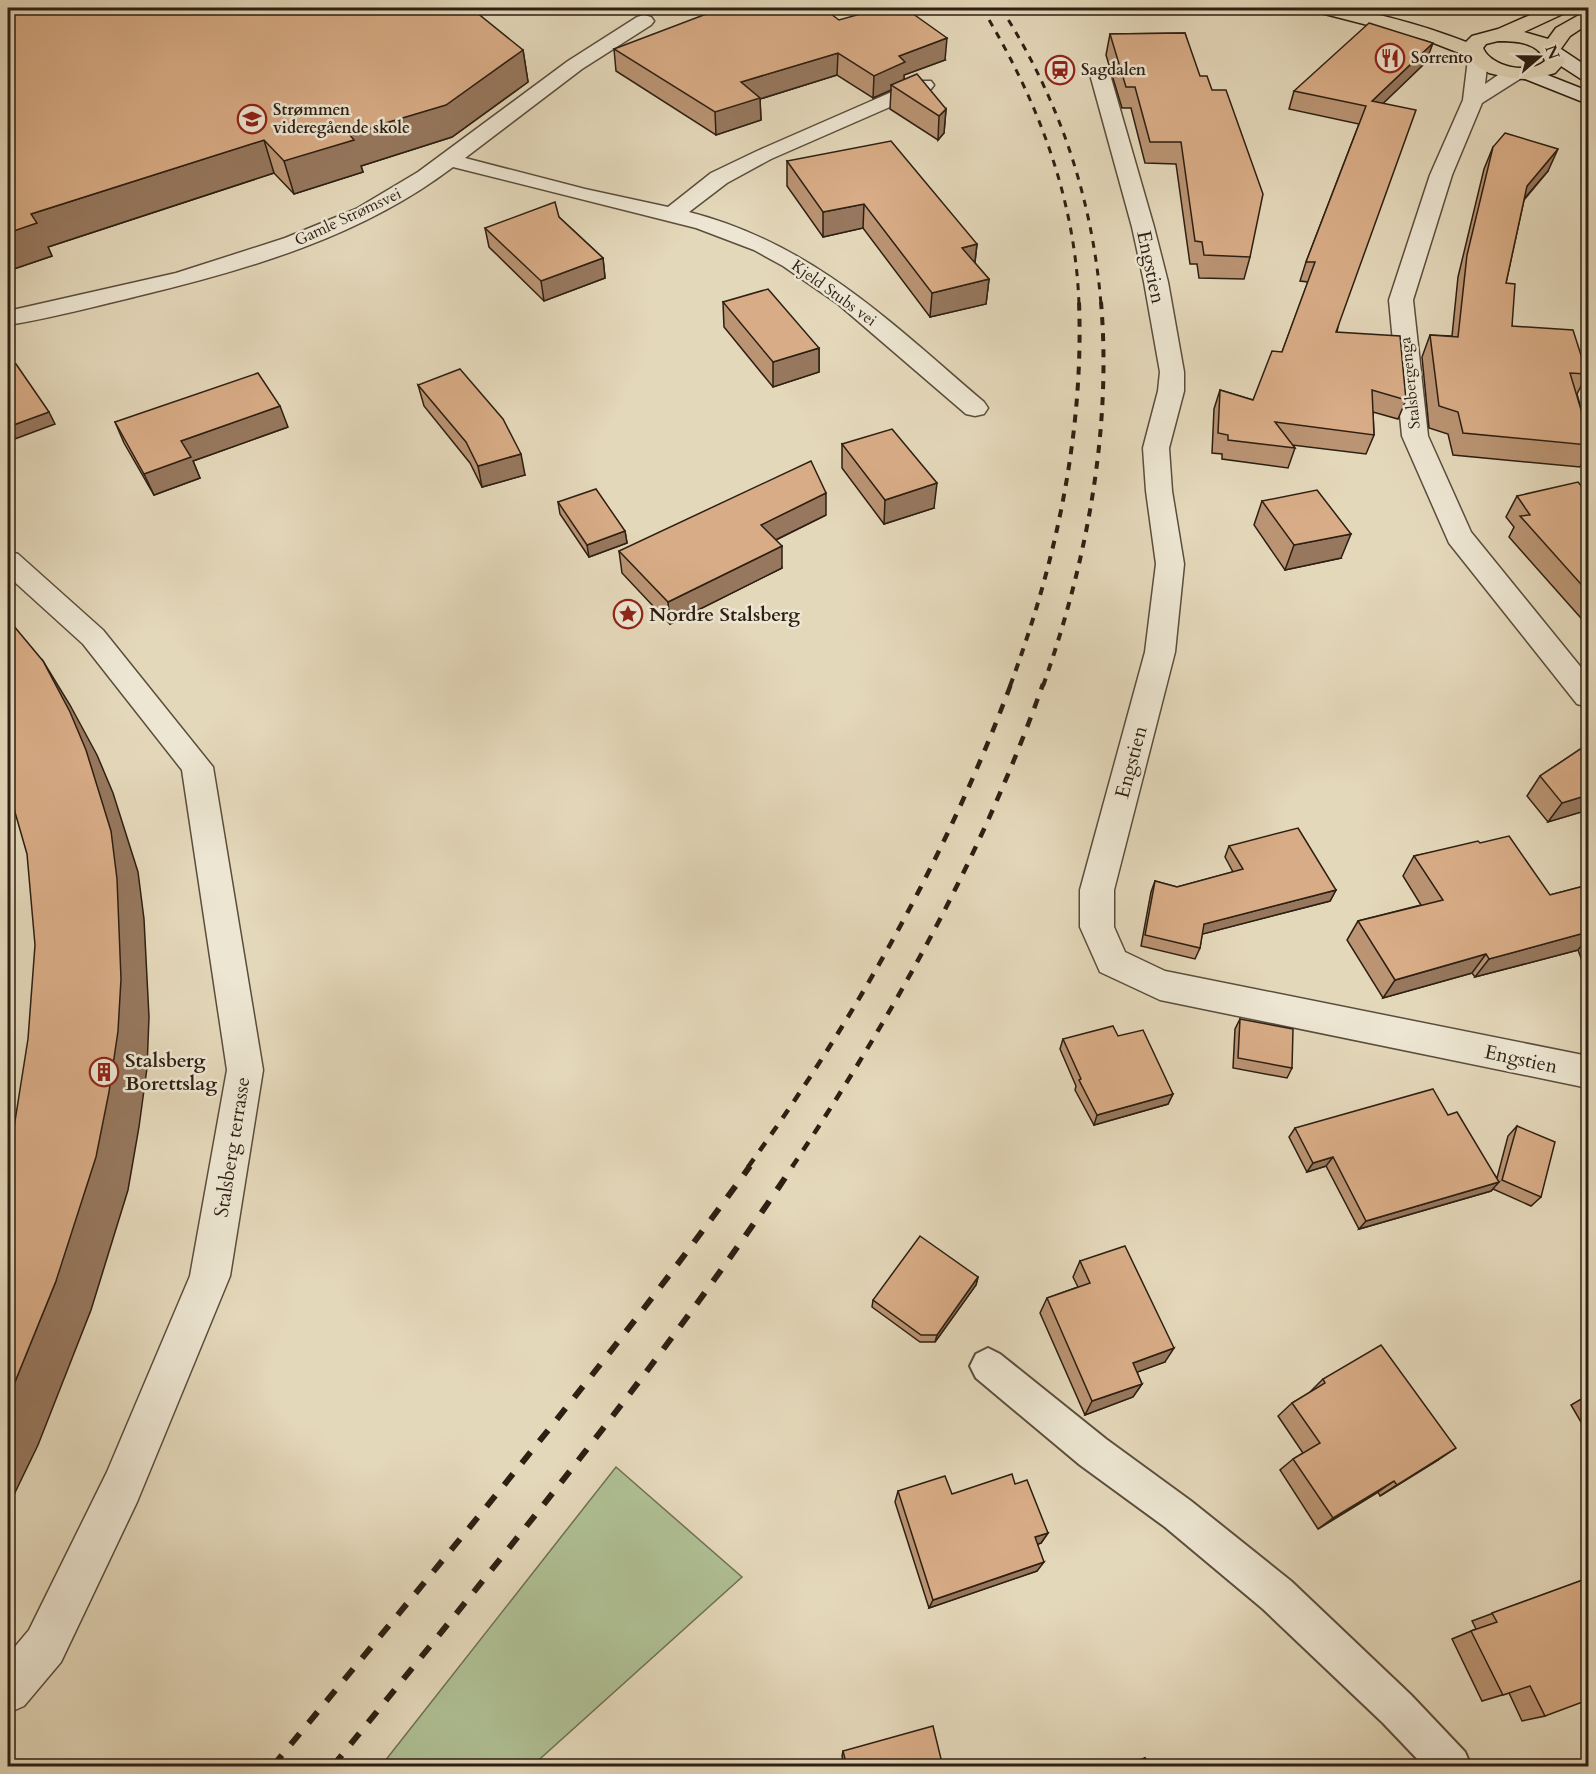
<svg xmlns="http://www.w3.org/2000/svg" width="1596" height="1774" font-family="Cardo,serif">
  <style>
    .green { fill: #afc094; stroke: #6e7053; stroke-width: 1.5 }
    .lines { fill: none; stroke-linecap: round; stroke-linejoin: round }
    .service-casing { stroke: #5b4d3c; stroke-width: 4 }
    .minor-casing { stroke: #5b4d3c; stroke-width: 3 }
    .secondary-casing { stroke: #2d1f12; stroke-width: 3 }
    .primary-casing { stroke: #2d1f12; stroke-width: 3 }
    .service { fill: #ede6d2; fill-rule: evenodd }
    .minor { fill: #ede6d2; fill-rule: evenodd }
    .secondary { fill: #ede6d2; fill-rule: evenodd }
    .primary { fill: #e4d8ba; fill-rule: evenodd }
    .rail-far3 { stroke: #2d1f12; stroke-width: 3; stroke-dasharray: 7 7; stroke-linecap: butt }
    .rail-far2 { stroke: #2d1f12; stroke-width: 4; stroke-dasharray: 8 8; stroke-linecap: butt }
    .rail-far1 { stroke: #2d1f12; stroke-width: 4.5; stroke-dasharray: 10 10; stroke-linecap: butt }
    .rail { stroke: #2d1f12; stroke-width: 6; stroke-dasharray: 14 14; stroke-linecap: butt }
    .wall { fill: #ba9473; stroke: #2d1f12; stroke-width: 1.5 }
    .shaded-wall { fill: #97785e; stroke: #2d1f12; stroke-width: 1.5 }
    .building { fill: #d8ac86; stroke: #2d1f12; stroke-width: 1.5 }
    .labels { text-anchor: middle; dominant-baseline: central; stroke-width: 5; stroke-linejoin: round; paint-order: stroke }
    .far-poi-label { font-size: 16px; font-weight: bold; fill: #2d1f12; stroke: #ede6d2; text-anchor: start }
    .far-street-label { font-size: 16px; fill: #2d1f12; stroke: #ede6d2 }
    .street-label { font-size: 20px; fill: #2d1f12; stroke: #ede6d2 }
    .poi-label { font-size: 20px; font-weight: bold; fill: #2d1f12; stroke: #ede6d2; text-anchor: start }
  </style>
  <rect width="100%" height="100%" fill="#e4d8ba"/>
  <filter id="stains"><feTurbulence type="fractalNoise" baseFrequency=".00333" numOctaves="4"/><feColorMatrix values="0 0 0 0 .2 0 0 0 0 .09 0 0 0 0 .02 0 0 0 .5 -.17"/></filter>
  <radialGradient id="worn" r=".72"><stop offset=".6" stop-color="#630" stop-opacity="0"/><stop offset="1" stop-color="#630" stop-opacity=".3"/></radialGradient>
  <polygon class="green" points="616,1467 742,1577 532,1766 381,1766"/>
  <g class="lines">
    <g class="service-casing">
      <polygon id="service" points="988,1348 1000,1354 1106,1439 1191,1501 1291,1581 1411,1695 1465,1752 1471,1766 1424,1766 1383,1723 1263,1609 1165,1527 1080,1465 976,1378 970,1366 976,1354"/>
    </g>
    <g class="minor-casing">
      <g id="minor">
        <path d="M 644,15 L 651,17 L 654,21 L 651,25 L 582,69 L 465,158 L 585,189 L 668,207 L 711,173 L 757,151 L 917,81 L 931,81 L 934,85 L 931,89 L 771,159 L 727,183 L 689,212 C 813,244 890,322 984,402 L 988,408 L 984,414 L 975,416 L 966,414 L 838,304 L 783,266 L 754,250 L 696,228 L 453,167 C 362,236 250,269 142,295 C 97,306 52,318 8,325 L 8,311 L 176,273 L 285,238 L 356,209 L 418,172 L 568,61 L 637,17 Z"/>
        <path d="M 1478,53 L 1485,55 L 1488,59 L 1485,84 C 1497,76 1509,65 1523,69 L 1526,73 L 1523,77 L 1482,103 L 1452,175 L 1413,300 L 1428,436 L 1471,532 L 1588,676 L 1588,707 L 1577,704 L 1449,543 L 1402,436 L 1389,300 L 1430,175 L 1463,100 L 1468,59 L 1471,55 Z"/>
        <polygon points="1101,72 1108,74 1111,78 1154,227 1168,282 1184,372 1184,391 1169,448 1172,491 1184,564 1175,652 1114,890 1114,927 1125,952 1165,971 1588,1056 1588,1088 1160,1000 1100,972 1080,927 1080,890 1145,652 1156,564 1146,491 1143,448 1158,391 1160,372 1144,282 1132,227 1091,78 1094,74"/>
        <polygon points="8,551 18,554 103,630 213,767 263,1070 230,1276 137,1502 61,1662 24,1706 8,1713 8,1655 29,1630 107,1472 190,1276 227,1070 182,770 83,644 8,576"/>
      </g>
    </g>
    <g class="secondary-casing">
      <g id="secondary">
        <polygon points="1551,45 1558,47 1588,67 1588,81 1581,79 1544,55 1541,51 1544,47"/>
        <polygon points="1527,67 1588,91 1588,104 1520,77 1517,73 1520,69"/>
      </g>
    </g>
    <g class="primary-casing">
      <path id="primary" d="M 1315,8 C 1354,4 1428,27 1466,42 L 1472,36 L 1498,29 L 1546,8 L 1569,8 L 1567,12 L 1524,32 L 1548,39 L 1556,28 L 1588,10 L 1588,24 L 1570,36 L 1560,50 L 1565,62 L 1555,73 L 1544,76 L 1524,79 L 1510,78 L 1489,73 L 1478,67 L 1467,56 L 1426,40 L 1317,12 ZM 1498,41 C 1515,41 1539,42 1545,61 C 1529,75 1491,67 1483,48 L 1486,44 Z"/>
    </g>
    <use href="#service" class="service"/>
    <use href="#minor" class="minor"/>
    <use href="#secondary" class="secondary"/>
    <use href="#primary" class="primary"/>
    <g class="rail-far3">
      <path d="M 982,8 C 1037,99 1075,196 1079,304"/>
      <path d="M 1001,8 C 1059,99 1092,196 1101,304"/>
    </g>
    <g class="rail-far2">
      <path d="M 1010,686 C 1056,563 1084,433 1079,302"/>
      <path d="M 1043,686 C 1086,565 1112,431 1101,302"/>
    </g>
    <g class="rail-far1">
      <path d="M 748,1167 C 856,1018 946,857 1011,684"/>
      <path d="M 792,1167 C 893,1016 982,856 1043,684"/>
    </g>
    <g class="rail">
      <path d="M 273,1766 C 435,1569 601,1373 750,1166"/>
      <path d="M 333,1766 C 491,1570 653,1376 793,1166"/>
    </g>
  </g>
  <g class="wall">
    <polygon points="8,8 523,50 528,82 452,137 361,166 363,172 294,194 274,173 48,247 52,256 8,271"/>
    <polygon points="839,20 945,60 904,75 904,80 946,109 944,133 938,140 890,109 891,90 873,98 837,75 760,99 761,120 716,135 616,71 614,49"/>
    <polygon points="1185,33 1250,257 1244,279 1199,278 1197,264 1190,264 1176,164 1145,163 1131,108 1122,108 1106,55 1110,34"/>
    <polygon points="1426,62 1383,103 1337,332 1406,400 1398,419 1373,412 1374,435 1366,454 1292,445 1295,448 1288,468 1222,459 1222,454 1212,453 1214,409 1220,390 1253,400 1282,352 1308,282 1300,281 1306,262 1359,124 1289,109 1294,91"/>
    <polygon points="1493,147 1548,171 1524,200 1506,283 1512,326 1587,374 1577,394 1588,433 1588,451 1580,467 1453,455 1448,434 1429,428 1422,357 1430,335 1452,336 1458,277 1484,169"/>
    <polygon points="787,161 977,244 975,263 989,279 986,304 930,317 863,228 823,237 787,186"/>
    <polygon points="559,217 603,258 605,278 544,301 489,247 485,228"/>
    <polygon points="723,302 819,348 819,372 773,387 724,327"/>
    <polygon points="418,385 525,475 482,487 470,463 424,406"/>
    <polygon points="115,422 288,427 193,461 200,478 154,495 124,443"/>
    <polygon points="842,444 934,508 884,524 842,468"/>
    <polygon points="1588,494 1588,626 1509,537 1514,527 1506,517 1517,496"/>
    <polygon points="1262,501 1341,558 1285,570 1254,525"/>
    <polygon points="558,502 625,531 627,543 589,557 560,514"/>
    <polygon points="826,515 776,540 782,568 670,624 622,573 619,551"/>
    <polygon points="1588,744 1588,810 1548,822 1527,796 1540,776"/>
    <polygon points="1480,843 1550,895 1588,885 1588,974 1587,974 1578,950 1475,977 1472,973 1383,998 1347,940 1358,921 1421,905 1403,876 1414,856"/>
    <polygon points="1229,846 1336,890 1330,901 1202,934 1200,948 1195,959 1141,946 1151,892 1155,881 1177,887 1233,872 1225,857"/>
    <polygon points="1240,1019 1292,1068 1287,1078 1233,1068 1235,1029"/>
    <polygon points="1118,1036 1173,1094 1168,1104 1094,1125 1075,1090 1076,1086 1060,1049 1063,1039"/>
    <polygon points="1448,1115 1497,1178 1508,1136 1517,1126 1541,1197 1531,1206 1493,1189 1494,1188 1491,1191 1359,1229 1326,1166 1307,1172 1289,1137 1295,1128"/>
    <polygon points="1080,1261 1165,1362 1137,1372 1142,1384 1133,1397 1085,1415 1040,1313 1047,1298 1078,1287 1073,1277"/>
    <polygon points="978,1277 976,1285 935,1342 920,1342 872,1307 873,1300"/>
    <polygon points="1323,1379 1438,1460 1380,1496 1378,1492 1318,1529 1280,1470 1293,1459 1303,1453 1278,1416 1292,1403 1309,1393"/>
    <polygon points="1588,1395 1588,1434 1571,1405"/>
    <polygon points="1015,1484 1048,1533 1041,1543 1038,1544 1037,1571 929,1608 895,1502 898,1491 952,1494"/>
    <polygon points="1588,1578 1545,1716 1522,1721 1509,1693 1482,1701 1452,1639 1476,1629 1472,1621"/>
    <polygon points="843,1751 943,1767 844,1767 842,1756"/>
    <polygon points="1145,1758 1152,1767 1133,1767 1139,1760"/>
  </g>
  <g class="shaded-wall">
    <polygon points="947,38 945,60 904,75 904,84 891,85 891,90 873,98 874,76 899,56"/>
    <polygon points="1433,43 1426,62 1366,120 1372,101"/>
    <polygon points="523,50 528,82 452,137 361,166 363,172 294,194 284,161 349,134"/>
    <polygon points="838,53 837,75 760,99 761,120 716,135 715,112 741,82"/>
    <polygon points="946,109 944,133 938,140 939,116"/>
    <polygon points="264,140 274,173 48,247 52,256 8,271 8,233 31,214"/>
    <polygon points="1558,149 1548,171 1517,207 1527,186"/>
    <polygon points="864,204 863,228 823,237 823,212"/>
    <polygon points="977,244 974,269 962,248"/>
    <polygon points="603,258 605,278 544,301 541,281"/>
    <polygon points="989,279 986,304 930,317 932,293"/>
    <polygon points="819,348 819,372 773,387 773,362"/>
    <polygon points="280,406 288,427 193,461 200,478 154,495 144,474 181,441"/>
    <polygon points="49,412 55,424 12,440 8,433 8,427"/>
    <polygon points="521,454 525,475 482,487 478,466"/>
    <polygon points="937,483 934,508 884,524 885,500"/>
    <polygon points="826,493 826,515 761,547 761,525"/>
    <polygon points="625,531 627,543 589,557 587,545"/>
    <polygon points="1351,534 1341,558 1285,570 1294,545"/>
    <polygon points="782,546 782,568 670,624 668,602"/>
    <polygon points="43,661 70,705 97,755 113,793 138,872 144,919 149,1017 147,1068 139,1127 128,1190 91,1310 38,1445 8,1507 8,1399 56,1281"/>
    <polygon points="1588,795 1588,810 1548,822 1562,803"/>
    <polygon points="1336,890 1330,901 1199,935 1204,924"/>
    <polygon points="1588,932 1588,937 1578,950 1475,977 1489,959"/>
    <polygon points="1486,954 1472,973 1383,998 1395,980"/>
    <polygon points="1173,1094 1168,1104 1094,1125 1097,1115"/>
    <polygon points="1333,1157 1326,1166 1307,1172 1313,1163"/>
    <polygon points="1499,1182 1491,1191 1359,1229 1366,1221"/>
    <polygon points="978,1277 976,1285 935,1342 937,1335"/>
    <polygon points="1174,1348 1165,1362 1124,1377 1133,1363"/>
    <polygon points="1142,1384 1133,1397 1085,1415 1092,1401"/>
    <polygon points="1456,1448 1438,1460 1380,1496 1397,1485"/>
    <polygon points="1394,1481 1378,1492 1318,1529 1333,1518"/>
    <polygon points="1048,1533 1041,1543 1028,1547 1035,1537"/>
    <polygon points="1044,1562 1037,1571 929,1608 933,1600"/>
  </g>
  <g class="building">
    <polygon points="8,8 471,8 523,50 446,105 349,134 354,140 284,161 264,140 31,214 37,223 8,233"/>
    <polygon points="722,8 823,8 839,20 882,8 885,8 888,9 893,8 899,8 906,12 909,11 947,38 899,56 905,62 874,76 838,53 741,82 760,98 715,112 614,49"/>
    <polygon points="1369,23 1433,43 1372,101 1416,110 1336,332 1400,336 1406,400 1372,390 1374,435 1275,422 1295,448 1228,440 1228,435 1218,433 1220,390 1253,400 1272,351 1282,352 1315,262 1306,262 1366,106 1294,91"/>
    <polygon points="1185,33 1200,76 1207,76 1212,90 1226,90 1263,194 1250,257 1204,255 1202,242 1195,241 1181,142 1150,142 1135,87 1126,87 1110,34"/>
    <polygon points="917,74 946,109 939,116 891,85"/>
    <polygon points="1505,133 1558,149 1527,186 1506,283 1515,284 1512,326 1573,330 1587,374 1570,373 1588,433 1588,445 1463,433 1458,412 1439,406 1430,335 1458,337 1467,255 1493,147"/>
    <polygon points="891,141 977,244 962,248 989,279 932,293 864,204 823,212 787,161"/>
    <polygon points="555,202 559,217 603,258 541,281 485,228"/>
    <polygon points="768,289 819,348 773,362 723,302"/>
    <polygon points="16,364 49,412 8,427 8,367"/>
    <polygon points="460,369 503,419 521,454 478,466 466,442 418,385"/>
    <polygon points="258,373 280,406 181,441 191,457 144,474 115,422"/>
    <polygon points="892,429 937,483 885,500 842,444"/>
    <polygon points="811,461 826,493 761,525 782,546 668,602 619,551"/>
    <polygon points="1578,482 1588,494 1588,592 1520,516 1530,515 1517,496"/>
    <polygon points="596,489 625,531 587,545 558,502"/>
    <polygon points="1317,490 1351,534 1294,545 1262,501"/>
    <polygon points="8,619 43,661 70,712 86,750 111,831 117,879 121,979 118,1031 109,1092 96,1157 56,1281 8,1399 8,1157 11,1146 28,1039 35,945 27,854 8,788"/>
    <polygon points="1588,744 1588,795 1562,803 1540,776"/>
    <polygon points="1298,828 1336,890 1204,924 1200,948 1145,935 1155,881 1177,887 1243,869 1229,846"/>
    <polygon points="1509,836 1550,895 1588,885 1588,932 1489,959 1486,954 1395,980 1358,921 1443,900 1414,856 1478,841 1480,843"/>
    <polygon points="1240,1019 1293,1029 1292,1068 1238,1058"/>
    <polygon points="1113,1026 1118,1036 1143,1030 1173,1094 1097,1115 1079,1080 1081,1079 1063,1039"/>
    <polygon points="1433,1089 1448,1115 1457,1112 1499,1182 1366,1221 1333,1157 1313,1163 1295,1128"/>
    <polygon points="1517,1126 1555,1142 1541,1197 1502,1180"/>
    <polygon points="920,1236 978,1277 937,1335 921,1335 873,1300"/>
    <polygon points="1125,1246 1174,1348 1133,1363 1142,1384 1092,1401 1047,1298 1090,1283 1080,1261"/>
    <polygon points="1381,1345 1456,1448 1397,1485 1394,1481 1333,1518 1293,1459 1320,1443 1292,1403 1325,1383 1323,1379"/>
    <polygon points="1012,1474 1015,1484 1027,1480 1048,1533 1035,1537 1044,1562 933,1600 898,1491 945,1476 952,1494"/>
    <polygon points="1588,1578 1588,1700 1545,1716 1530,1686 1503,1695 1471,1631 1497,1622 1492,1613"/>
    <polygon points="933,1726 943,1767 847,1767 843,1751"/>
    <polygon points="1145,1758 1152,1767 1137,1767"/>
  </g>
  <defs>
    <g id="restaurant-ring" transform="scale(1.5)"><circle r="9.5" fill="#ede6d2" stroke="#8f2418" stroke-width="1.5"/><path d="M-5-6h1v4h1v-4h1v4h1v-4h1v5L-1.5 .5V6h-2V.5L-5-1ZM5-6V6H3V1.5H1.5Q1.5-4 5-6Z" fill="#8f2418"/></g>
    <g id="station-ring" transform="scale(1.5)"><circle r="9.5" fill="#ede6d2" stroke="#8f2418" stroke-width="1.5"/><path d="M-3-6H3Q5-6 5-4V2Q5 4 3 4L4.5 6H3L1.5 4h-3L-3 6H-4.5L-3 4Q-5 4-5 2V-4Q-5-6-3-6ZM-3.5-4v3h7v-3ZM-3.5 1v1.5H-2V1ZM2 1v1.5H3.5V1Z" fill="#8f2418"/></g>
    <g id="school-ring" transform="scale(1.5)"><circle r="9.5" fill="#ede6d2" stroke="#8f2418" stroke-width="1.5"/><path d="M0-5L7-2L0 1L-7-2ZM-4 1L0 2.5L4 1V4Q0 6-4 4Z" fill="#8f2418"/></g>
    <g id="sight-ring" transform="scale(1.5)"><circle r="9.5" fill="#ede6d2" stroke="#8f2418" stroke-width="1.5"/><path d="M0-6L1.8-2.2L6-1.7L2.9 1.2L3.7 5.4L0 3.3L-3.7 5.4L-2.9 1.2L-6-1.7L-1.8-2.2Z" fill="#8f2418"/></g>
    <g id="building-ring" transform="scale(1.5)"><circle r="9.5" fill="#ede6d2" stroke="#8f2418" stroke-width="1.5"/><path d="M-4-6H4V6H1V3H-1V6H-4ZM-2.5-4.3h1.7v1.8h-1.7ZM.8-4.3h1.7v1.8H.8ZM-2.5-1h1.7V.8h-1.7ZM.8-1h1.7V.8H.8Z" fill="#8f2418"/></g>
  </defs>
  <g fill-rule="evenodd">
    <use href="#restaurant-ring" x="1390" y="58"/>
    <use href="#station-ring" x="1060" y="70"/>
    <use href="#school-ring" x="252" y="119"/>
    <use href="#sight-ring" x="628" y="614"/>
    <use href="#building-ring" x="104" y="1072"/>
  </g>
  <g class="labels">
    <g class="far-poi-label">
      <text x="1411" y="58">Sorrento</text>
      <text x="1081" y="70">Sagdalen</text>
      <text x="273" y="110">Strømmen<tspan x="273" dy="18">videregående skole</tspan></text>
    </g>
    <g class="far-street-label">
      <text transform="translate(348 217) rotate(-25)">Gamle Strømsvei</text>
      <text transform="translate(834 293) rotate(36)">Kjeld Stubs vei</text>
      <text transform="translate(1410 383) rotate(-96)">Stalsbergenga</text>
    </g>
    <g class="street-label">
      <text transform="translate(1151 267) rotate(78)">Engstien</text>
      <text transform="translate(1131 762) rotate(-75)">Engstien</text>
      <text transform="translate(1521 1059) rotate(12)">Engstien</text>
      <text transform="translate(232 1147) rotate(-81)">Stalsberg terrasse</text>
    </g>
    <g class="poi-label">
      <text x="649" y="614">Nordre Stalsberg</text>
      <text x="125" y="1060">Stalsberg<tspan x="125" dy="23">Borettslag</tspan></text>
    </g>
  </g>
  <rect width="1596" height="1774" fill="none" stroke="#e4d8ba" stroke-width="30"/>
  <rect x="9" y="9" width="1578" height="1756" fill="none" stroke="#2d1f12" stroke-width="3"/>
  <rect x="15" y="15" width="1566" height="1744" fill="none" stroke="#2d1f12" stroke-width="1.5"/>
  <g transform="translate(1539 57) rotate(70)" stroke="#ede6d2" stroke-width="4.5" paint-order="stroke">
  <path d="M0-4.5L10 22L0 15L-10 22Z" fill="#2d1f12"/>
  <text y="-9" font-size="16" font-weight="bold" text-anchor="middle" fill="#2d1f12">N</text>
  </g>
  <rect width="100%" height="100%" filter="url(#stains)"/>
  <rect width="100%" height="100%" fill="url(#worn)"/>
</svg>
